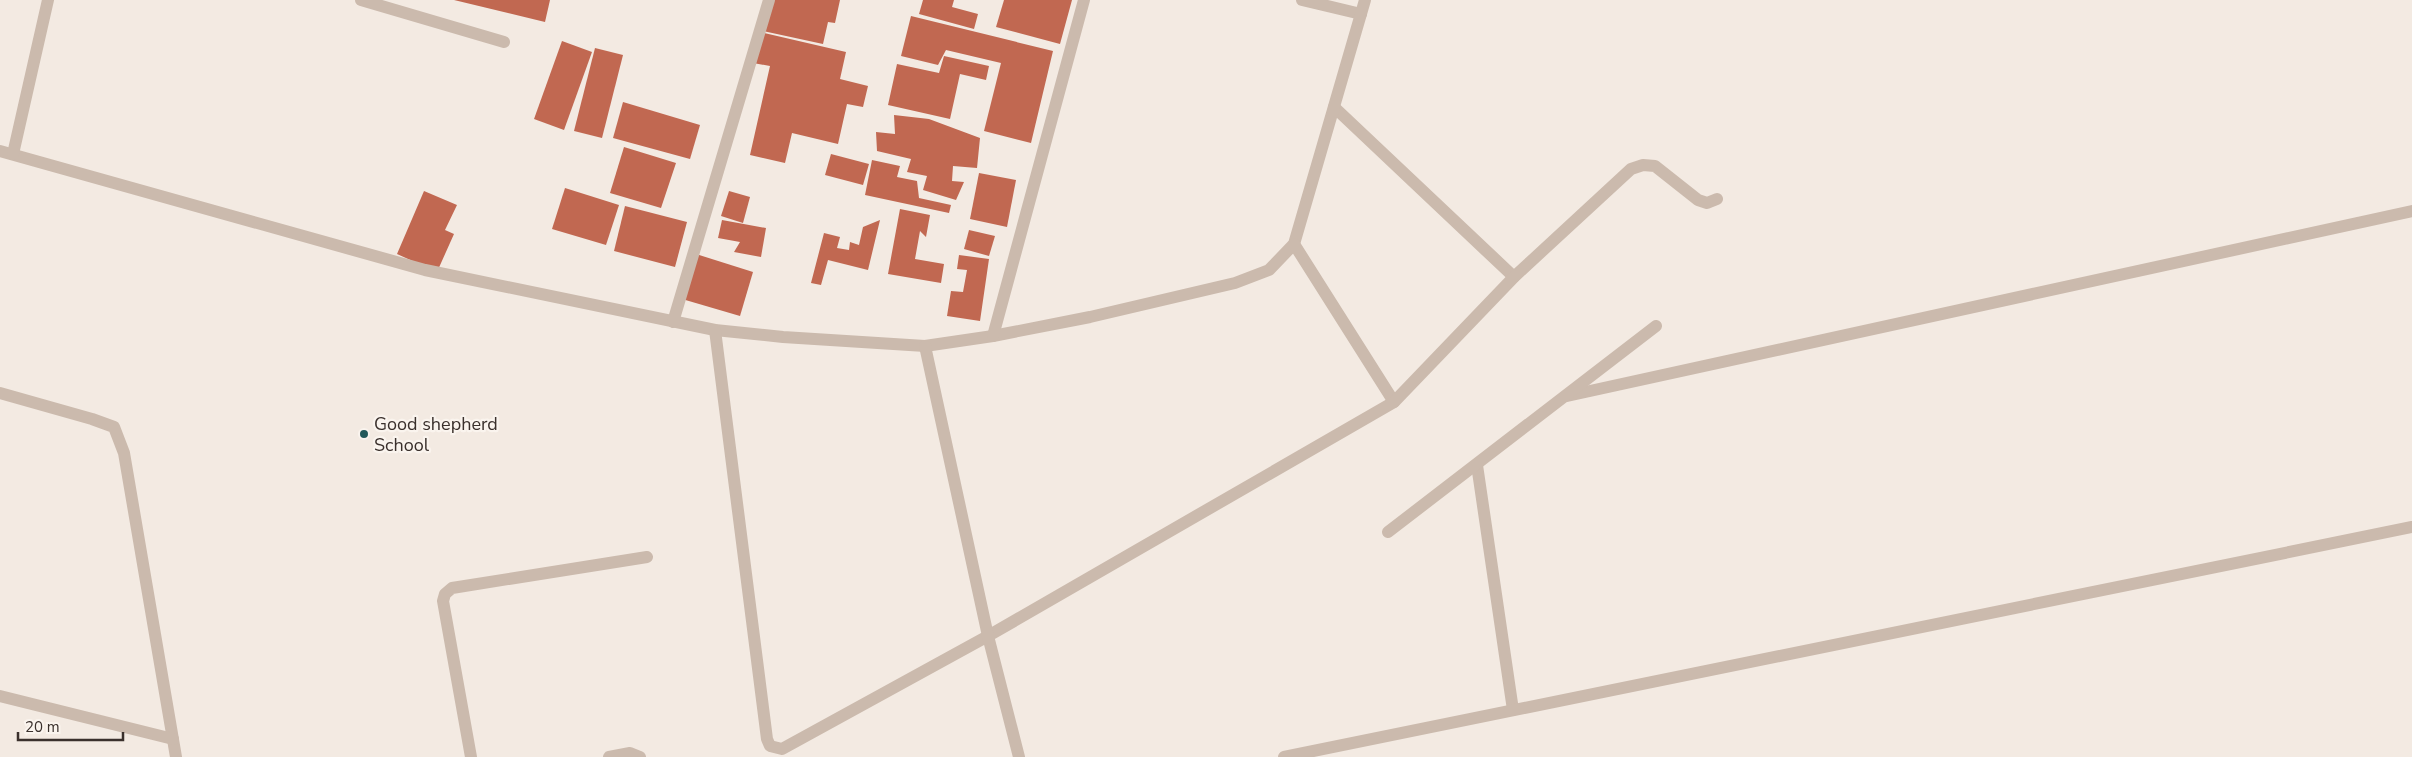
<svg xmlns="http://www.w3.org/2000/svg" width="2412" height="757" font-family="'Nunito Sans',sans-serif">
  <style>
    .building { fill: #c16851 }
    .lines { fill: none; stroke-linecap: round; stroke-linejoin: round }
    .minor { stroke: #cbbaad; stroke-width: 12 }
    .poi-dot { fill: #22595a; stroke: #faf4ee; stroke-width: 2 }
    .labels { text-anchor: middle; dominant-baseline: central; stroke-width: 4.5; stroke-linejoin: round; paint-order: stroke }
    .poi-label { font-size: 18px; fill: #3a302c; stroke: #faf4ee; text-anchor: start }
  </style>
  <rect width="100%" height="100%" fill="#f3eae2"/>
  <g class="building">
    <polygon points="454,0 550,0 545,22"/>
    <polygon points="771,0 840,0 835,23 828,22 823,44 763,31"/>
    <polygon points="923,0 954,0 952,7 978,14 974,29 919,14"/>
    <polygon points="1004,0 1072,0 1060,44 996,27"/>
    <polygon points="911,16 1053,51 1031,143 984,131 1001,63 946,50 938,65 901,56"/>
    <polygon points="760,32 846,52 840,79 868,86 863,107 847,104 838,144 792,133 785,163 750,155 770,66 753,63"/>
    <polygon points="562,41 592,52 564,130 534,119"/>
    <polygon points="595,48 623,55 602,138 574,131"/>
    <polygon points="944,56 989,66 986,80 960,74 950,119 888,105 897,64 939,73"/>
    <polygon points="623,102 700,125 690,159 613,138"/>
    <polygon points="894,115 929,119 980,138 977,168 953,166 952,181 964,182 956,200 923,190 927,176 907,172 911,159 877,151 876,132 895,134"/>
    <polygon points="624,147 676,163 661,208 610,193"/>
    <polygon points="831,154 869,164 863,185 825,175"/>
    <polygon points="872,160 900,166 897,177 917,181 919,198 951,205 949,213 865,195"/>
    <polygon points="979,173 1016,180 1007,227 970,219"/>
    <polygon points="565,188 619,205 606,245 552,229"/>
    <polygon points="424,191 457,205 445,230 454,234 437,272 397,254"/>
    <polygon points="729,191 750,197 743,223 721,216"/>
    <polygon points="625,206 687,222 675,267 614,251"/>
    <polygon points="900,209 930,215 926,237 920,231 915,259 944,264 941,283 888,274"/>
    <polygon points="722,220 766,228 761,257 734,252 740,242 718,238"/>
    <polygon points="880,220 868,270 828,260 821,285 811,283 824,233 840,237 837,248 849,250 850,242 859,245 863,227"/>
    <polygon points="969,230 995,236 989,256 964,249"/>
    <polygon points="696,254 753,272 740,316 682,299"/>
    <polygon points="959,255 989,259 980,321 947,316 951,291 963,292 967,270 957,269"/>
  </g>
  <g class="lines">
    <g class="minor">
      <polyline points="361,0 504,42"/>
      <polyline points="1302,0 1361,14"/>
      <polyline points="1334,107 1514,277"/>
      <polyline points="0,151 425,270 715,330 783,337 925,346 993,336 1090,317 1235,283 1269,270 1294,244 1365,0"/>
      <polyline points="13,154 48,0"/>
      <polyline points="1294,244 1394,402"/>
      <polyline points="673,322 769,0"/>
      <polyline points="715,330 767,739 770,746 782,749 988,636 1394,402 1514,277 1631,169 1643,165 1655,166 1698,200 1707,203 1717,199"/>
      <polyline points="993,336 1084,0"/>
      <polyline points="925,346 988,636 1019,757"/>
      <polyline points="0,393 92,419 114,427 124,453 176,757"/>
      <polyline points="1567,396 2412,211"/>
      <polyline points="1477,465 1513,710"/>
      <polyline points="1388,532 1656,326"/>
      <polyline points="0,696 173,739"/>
      <polyline points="471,757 443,601 445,594 452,588 647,557"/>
      <polyline points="609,757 630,753 640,757"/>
      <polyline points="1284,757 2412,527"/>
    </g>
  </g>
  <circle class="poi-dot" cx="364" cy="434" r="5"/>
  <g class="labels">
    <g class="poi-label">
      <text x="374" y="424">Good shepherd<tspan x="374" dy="21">School</tspan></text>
    </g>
  </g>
  <path d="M18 732v8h105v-8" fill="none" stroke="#3a302c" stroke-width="2.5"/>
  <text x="25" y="732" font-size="15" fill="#3a302c" stroke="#faf4ee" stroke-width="4" paint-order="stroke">20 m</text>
</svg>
